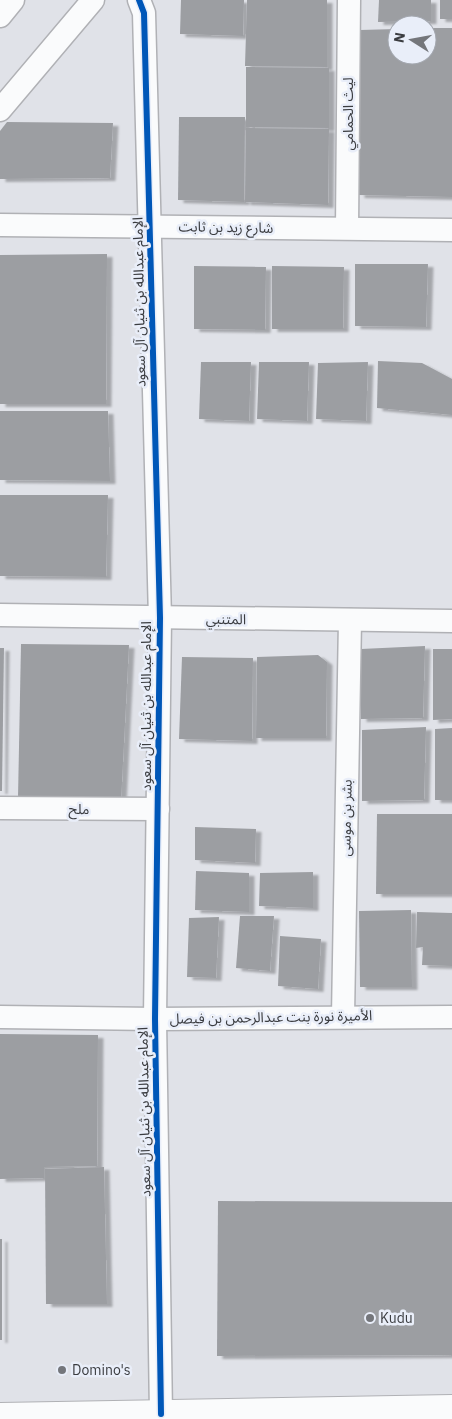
<svg xmlns="http://www.w3.org/2000/svg" width="452" height="1419" font-family="'IBM Plex Sans','Noto Sans Arabic',sans-serif">
  <style>
    .building { fill: #9c9ea2; filter: url(#shadow) }
    .lines { fill: none; stroke-linecap: round; stroke-linejoin: round }
    .minor-casing { stroke: #b0b1b5; stroke-width: 25 }
    .primary-casing { stroke: #b0b1b5; stroke-width: 30 }
    .minor { stroke: #fafbfc; stroke-width: 22 }
    .primary { stroke: #fafbfc; stroke-width: 28 }
    .cycleway-casing { stroke: #e9eef9; stroke-width: 9 }
    .cycleway { stroke: #0057b8; stroke-width: 6 }
    .poi-dot { fill: #74767b; stroke: #e9eef9; stroke-width: 2 }
    .labels { text-anchor: middle; dominant-baseline: central; stroke-width: 5; stroke-linejoin: round; paint-order: stroke }
    .street-label { font-size: 14px; fill: #3a3c40; stroke: #e9eef9 }
    .poi-label { font-size: 14px; fill: #3a3c40; stroke: #e9eef9; text-anchor: start }
  </style>
  <defs>
    <filter id="shadow"><feDropShadow dx="5.5" dy="3" stdDeviation="1" flood-color="#0004"/></filter>
  </defs>
  <rect width="100%" height="100%" fill="#e0e2e8"/>
  <g class="building">
    <polygon points="181,0 244,0 243,36 180,34"/>
    <polygon points="247,0 327,0 327,67 245,66"/>
    <polygon points="379,0 431,0 431,21 378,22"/>
    <rect x="440" y="0" width="12" height="19"/>
    <polygon points="427,28 452,28 452,197 359,195 360,30 397,29 397,55 427,55"/>
    <polygon points="246,67 329,68 329,128 246,127"/>
    <polygon points="179,117 245,117 244,202 178,200"/>
    <polygon points="7,122 113,123 110,178 0,179 0,131"/>
    <polygon points="246,128 329,129 328,205 245,202"/>
    <polygon points="107,254 106,404 0,404 0,255"/>
    <polygon points="355,264 428,264 426,327 355,326"/>
    <polygon points="194,266 266,267 265,330 194,329"/>
    <polygon points="272,266 344,267 343,329 272,329"/>
    <polygon points="378,361 422,363 452,379 452,415 377,408"/>
    <polygon points="201,362 251,362 249,421 199,419"/>
    <polygon points="259,362 309,362 307,421 257,419"/>
    <polygon points="368,362 366,421 316,419 318,363"/>
    <polygon points="0,411 108,411 110,481 0,480"/>
    <polygon points="0,495 108,495 106,577 0,576"/>
    <polygon points="21,644 129,645 121,802 18,798"/>
    <polygon points="425,646 423,718 361,719 361,649"/>
    <polygon points="0,648 4,648 2,791 0,791"/>
    <polygon points="433,649 452,649 452,719 433,720"/>
    <polygon points="318,655 327,662 326,738 256,738 257,657"/>
    <polygon points="182,657 253,658 252,741 179,739"/>
    <polygon points="426,727 424,800 362,801 362,730"/>
    <polygon points="452,728 452,800 435,800 435,729"/>
    <polygon points="377,814 452,814 452,894 376,894"/>
    <polygon points="195,827 256,829 255,863 195,860"/>
    <polygon points="196,871 249,873 249,912 195,910"/>
    <polygon points="313,872 313,908 259,906 260,873"/>
    <polygon points="411,910 412,987 360,987 359,911"/>
    <polygon points="417,912 452,913 452,966 422,965 423,947 416,948"/>
    <polygon points="240,916 274,916 270,971 236,968"/>
    <polygon points="219,917 216,978 187,977 189,918"/>
    <polygon points="280,936 321,939 318,989 278,986"/>
    <polygon points="0,1034 98,1035 97,1166 44,1167 44,1178 0,1179"/>
    <polygon points="104,1167 107,1304 46,1304 45,1169"/>
    <polygon points="218,1201 452,1202 452,1355 217,1356"/>
    <rect x="0" y="1239" width="2" height="101"/>
  </g>
  <g class="lines">
    <g class="minor-casing">
      <g id="minor">
        <polyline points="139,0 144,13 160,618 155,1019 161,1414"/>
        <polyline points="0,16 13,0"/>
        <polyline points="0,110 93,0"/>
        <polyline points="0,225 452,230"/>
        <polyline points="347,228 349,0"/>
        <polyline points="0,615 452,621"/>
        <polyline points="0,808 158,809"/>
        <polyline points="343,1016 350,620"/>
        <polyline points="0,1017 155,1019 452,1017"/>
      </g>
    </g>
    <g class="primary-casing">
      <polyline id="primary" points="0,1417 452,1409"/>
    </g>
    <use href="#minor" class="minor"/>
    <use href="#primary" class="primary"/>
    <g class="cycleway-casing">
      <polyline id="cycleway" points="139,0 144,13 160,618 155,1019 161,1414"/>
    </g>
    <use href="#cycleway" class="cycleway"/>
  </g>
  <g class="poi-dot">
    <circle cx="370" cy="1318" r="5"/>
    <circle cx="62" cy="1370" r="5"/>
  </g>
  <g class="labels">
    <g class="street-label">
      <text transform="translate(348 114) rotate(-90)">ليث الحمامي</text>
      <text transform="translate(226 227) rotate(1)">شارع زيد بن ثابت</text>
      <text transform="translate(139 302) rotate(-91)">الإمام عبدالله بن ثنيان آل سعود</text>
      <text transform="translate(226 619) rotate(1)">المتنبي</text>
      <text transform="translate(146 706) rotate(-90)">الإمام عبدالله بن ثنيان آل سعود</text>
      <text transform="translate(79 809) rotate(1)">ملح</text>
      <text transform="translate(346 818) rotate(-89)">بشر بن موسى</text>
      <text transform="translate(271 1017) rotate(-1)">الأميرة نورة بنت عبدالرحمن بن فيصل</text>
      <text transform="translate(144 1112) rotate(-91)">الإمام عبدالله بن ثنيان آل سعود</text>
    </g>
    <g class="poi-label">
      <text x="380" y="1318">Kudu</text>
      <text x="72" y="1370">Domino's</text>
    </g>
  </g>
  <g transform="translate(412 40) rotate(281)"><circle r="24" fill="#e9eef9" stroke="#a3a7af"/>
  <path d="M0-4L9 19L0 12L-9 19Z" fill="#74767b"/>
  <text y="-8" font-size="14" font-weight="bold" text-anchor="middle" fill="#3a3c40">N</text>
  </g>
</svg>
